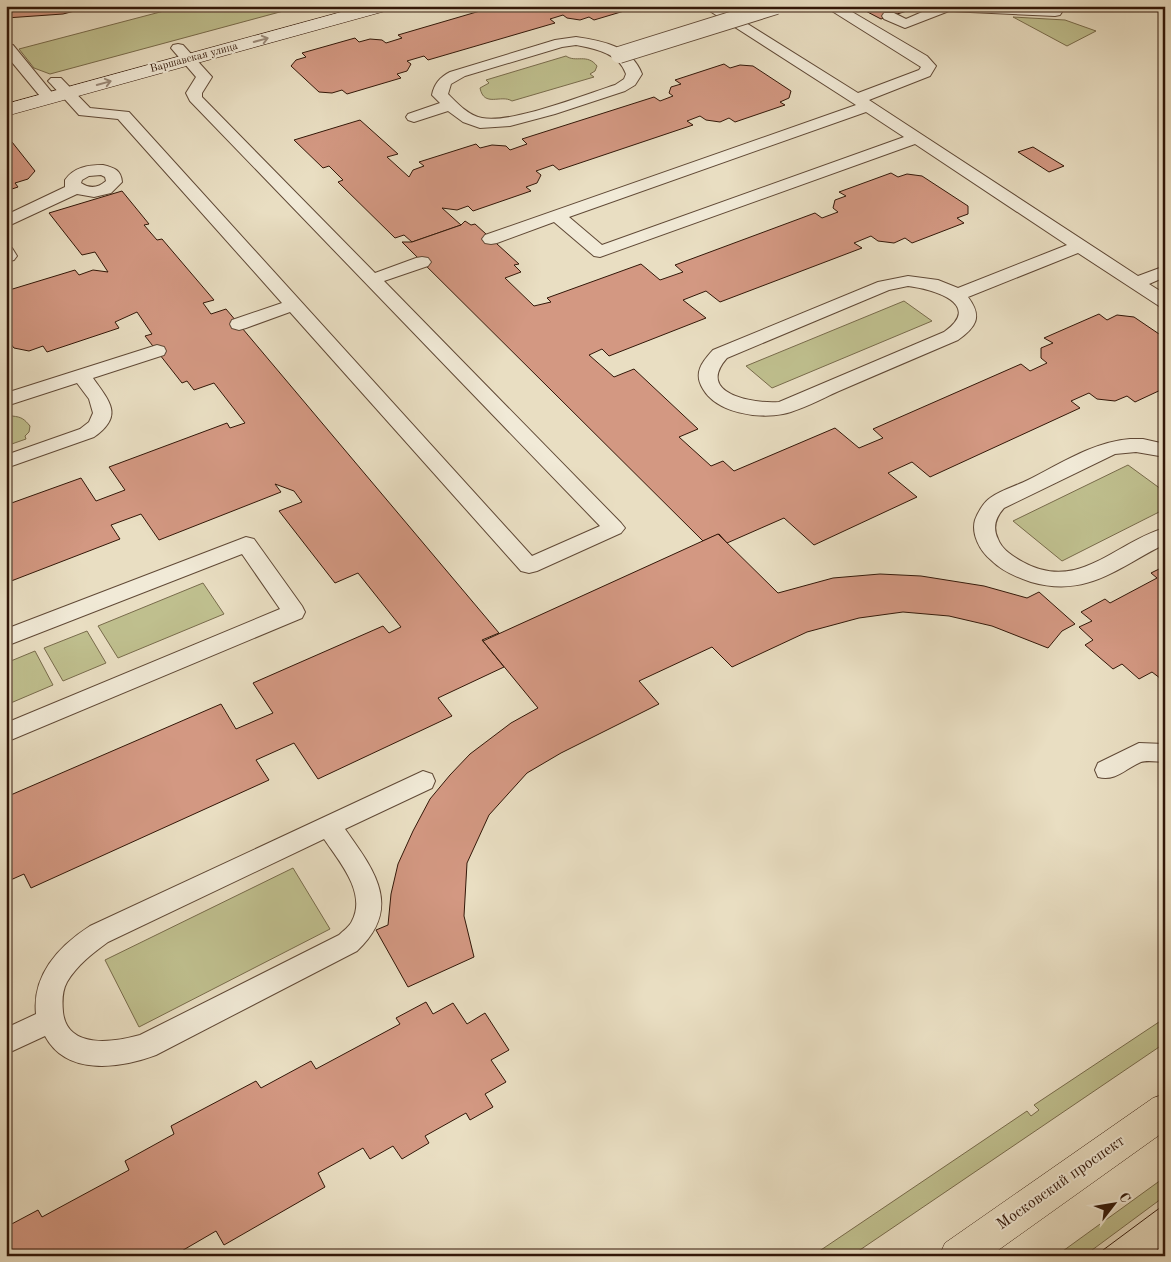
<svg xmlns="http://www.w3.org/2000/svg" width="1171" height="1262" font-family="'Old Standard TT',serif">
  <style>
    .green { fill: #bfbf8e; stroke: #786b4b }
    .building { fill: #d39882; stroke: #321708 }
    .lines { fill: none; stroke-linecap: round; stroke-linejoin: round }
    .lane-casing { stroke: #604936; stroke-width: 2 }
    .secondary-casing { stroke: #321708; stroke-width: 1 }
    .primary-casing { stroke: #321708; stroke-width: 1 }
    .lane { fill: #f1ead7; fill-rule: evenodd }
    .secondary { fill: #f1ead7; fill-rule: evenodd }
    .primary { fill: #e9dec2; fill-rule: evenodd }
    .tram { stroke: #321708; stroke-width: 1 }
    .lane-bridge-casing { stroke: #604936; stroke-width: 18; stroke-linecap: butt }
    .lane-bridge { stroke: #f1ead7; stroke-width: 16 }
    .oneway { stroke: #9b8b7a }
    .labels { text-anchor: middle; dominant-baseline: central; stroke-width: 4; stroke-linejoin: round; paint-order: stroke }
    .far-street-label { font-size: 11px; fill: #321708; stroke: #f1ead7 }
    .near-street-label { font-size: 16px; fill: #321708; stroke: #f1ead7 }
  </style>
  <rect width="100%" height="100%" fill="#e9dec2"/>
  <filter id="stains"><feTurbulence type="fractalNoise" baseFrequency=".004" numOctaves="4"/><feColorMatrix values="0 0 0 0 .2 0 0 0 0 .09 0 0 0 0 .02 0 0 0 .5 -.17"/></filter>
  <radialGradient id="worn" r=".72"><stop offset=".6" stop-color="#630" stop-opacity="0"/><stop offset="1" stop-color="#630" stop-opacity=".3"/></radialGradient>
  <g class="green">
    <polygon points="183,6 302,6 50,74 34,68 19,49"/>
    <polygon points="1013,17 1065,20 1096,31 1067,46"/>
    <path d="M 566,56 C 576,63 587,53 597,66 L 595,71 L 590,74 L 594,77 L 512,101 C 501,94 484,108 480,88 L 489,83 L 486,80 Z"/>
    <polygon points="904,301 932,321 772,388 746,366"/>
    <path d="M 10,413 L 12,416 C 22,417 24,419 30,426 L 29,432 L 25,436 L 26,439 L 6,446 L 6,414 Z"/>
    <polygon points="1128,465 1165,492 1165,509 1062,561 1013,521"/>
    <polygon points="203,583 224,614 118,658 98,626"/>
    <polygon points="87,631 106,663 63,681 44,648"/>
    <polygon points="35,651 53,685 6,705 6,663"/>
    <polygon points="293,868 330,929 139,1027 105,960"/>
    <polygon points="1165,1018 1165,1043 851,1256 812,1256 1027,1111 1031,1116 1039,1110 1034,1105"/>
    <polygon points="1165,1177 1165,1196 1084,1256 1056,1256"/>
  </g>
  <g class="building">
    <polygon points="6,6 94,6 63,14 6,18"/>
    <polygon points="497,6 641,6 594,20 589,17 580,20 567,18 563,15 550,19 555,23 428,60 424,56 407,61 411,64 407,71 397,74 401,78 347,94 342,90 332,93 319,92 291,66 296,60 306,57 302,53 355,38 359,42 370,39 382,40 386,43 402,38 398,35"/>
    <polygon points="856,6 923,6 881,19"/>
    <polygon points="1129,6 1165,6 1165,10 1129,7"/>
    <polygon points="724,64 730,68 740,65 753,66 791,91 789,98 780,102 785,105 735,122 729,118 720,122 706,120 700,116 687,121 693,125 559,170 553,165 536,171 541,175 537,183 526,187 531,191 473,211 468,206 457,210 442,208 461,225 412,242 404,235 395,238 338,182 343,180 329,166 323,168 294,140 360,120 398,154 387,157 409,177 413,170 424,166 419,162 476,144 480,148 492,145 506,146 510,150 527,144 522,139 654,97 660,101 673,96 669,93 671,87 681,84 675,80"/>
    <polygon points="6,142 12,142 35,171 28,179 15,183 18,187 6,191"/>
    <polygon points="1033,147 1064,166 1049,172 1018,152"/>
    <polygon points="891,173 898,177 907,174 922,176 968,206 968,214 957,218 964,223 912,243 905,238 894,243 878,241 871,236 854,243 862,248 720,302 706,291 683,300 706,318 609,356 602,349 589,355 614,377 634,369 698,429 679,437 711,466 723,461 734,471 835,428 859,448 883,438 873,429 1021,364 1030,371 1047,363 1041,358 1041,348 1053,343 1044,338 1099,314 1107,320 1117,315 1134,317 1165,338 1165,388 1135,402 1127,396 1115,401 1097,399 1089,393 1071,401 1080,408 930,477 912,462 888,473 917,497 814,545 784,518 727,543 719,534 703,541 402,242 412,242 461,225 465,221 471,225 475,224 519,264 514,265 521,272 505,278 534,306 551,302 547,298 641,264 660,280 683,272 675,265 815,213 822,218 838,212 833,208 835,200 846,196 839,192"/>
    <polygon points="122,191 149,224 144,225 157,240 162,239 214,300 203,303 211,314 226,309 499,633 482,640 504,667 438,698 452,716 318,779 294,743 256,760 269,780 31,888 24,874 6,882 6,797 221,704 236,729 273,713 253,683 383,626 389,633 401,627 358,573 335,583 279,511 302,502 294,491 275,484 281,492 159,540 141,514 111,525 120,539 6,583 6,505 81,478 96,501 125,490 109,467 227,423 230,428 245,423 214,383 194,390 187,381 182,383 145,336 152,334 137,312 115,322 119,328 47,352 43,346 29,351 14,348 10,343 6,344 6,298 9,297 6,291 75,270 79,275 93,270 108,272 95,252 82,255 49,213"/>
    <polygon points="718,534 778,593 833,578 880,574 921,576 984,586 1027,598 1039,592 1075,624 1062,631 1048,648 992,626 949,616 903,612 859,618 807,632 732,667 712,647 639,681 659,704 561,753 527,773 489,815 467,863 464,916 474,957 408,987 376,930 388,925 391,894 398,864 413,831 430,799 450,775 470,754 511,723 538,708 483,641"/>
    <polygon points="1165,566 1165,682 1152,672 1139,679 1122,664 1113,669 1085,645 1093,640 1079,627 1092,621 1081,612 1105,599 1110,603 1157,578 1151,573"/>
    <polygon points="426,1002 433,1014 453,1003 467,1024 485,1013 509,1050 491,1060 506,1082 485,1094 493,1107 470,1120 466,1113 425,1136 429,1143 402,1159 393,1146 370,1159 363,1148 318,1173 325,1187 224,1245 216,1231 173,1256 6,1256 6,1227 38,1210 42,1217 129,1170 125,1161 174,1134 171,1126 256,1081 261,1088 311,1061 316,1069 400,1024 396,1018"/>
  </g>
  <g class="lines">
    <g class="lane-casing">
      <g id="lane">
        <path d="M 702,6 L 719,6 L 858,93 L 919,70 L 921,67 L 824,6 L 842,6 L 927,56 L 936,66 L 930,76 L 869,100 L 1138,276 L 1165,266 L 1165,277 L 1149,284 L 1165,294 L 1165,307 L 1159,306 L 1078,253 L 968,297 C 983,317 976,327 958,340 C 918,357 878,374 839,391 C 821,399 802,410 783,414 C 758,419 717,413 703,389 C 693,373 702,362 713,350 L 878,282 L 908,276 L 938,280 L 958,288 L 1067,245 L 915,144 L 600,257 L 594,256 L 554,222 L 497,243 L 491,244 L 485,243 L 482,239 L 485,235 L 856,105 ZM 866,112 L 904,137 L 602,245 L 569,217 ZM 908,286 C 933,289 984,304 944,332 L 779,402 C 753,404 695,394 727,358 L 889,290 Z"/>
        <polygon points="936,6 1061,6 1062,12 1060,15 1055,16 949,11 905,28 884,19 882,16 884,13 894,13 906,19"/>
        <path d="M 576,37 C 603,41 631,46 642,74 L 635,85 L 625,91 L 555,114 L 510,126 L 480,128 L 463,122 L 448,111 L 414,122 L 408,120 L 406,117 L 408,114 L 440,103 L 432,95 C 434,84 440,77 450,72 L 555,40 ZM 576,45 C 596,49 619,53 626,74 L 624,79 L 615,85 C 584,95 511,124 482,118 C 469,116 457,103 448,94 L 451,84 L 465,76 L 562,47 Z"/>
        <polygon points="6,44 13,45 54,95 57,98 54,101 44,101 6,55"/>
        <polygon points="178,44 183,45 212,77 202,93 202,97 375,273 416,258 422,257 428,258 431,262 428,266 384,281 621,523 625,528 621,533 537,571 529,573 521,571 290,312 246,328 239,330 232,328 230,324 232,320 282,303 118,119 79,115 51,84 48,81 51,78 61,78 90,108 129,112 532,556 600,526 190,101 186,93 196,77 171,48 173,45"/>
        <path d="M 103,165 C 115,168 121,170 122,182 L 111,193 L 94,197 L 77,194 L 6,227 L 6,215 L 65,187 L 65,180 C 74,167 88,165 103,165 ZM 101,175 L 105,177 L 106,181 C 98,188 90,189 81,183 L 82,180 L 89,176 Z"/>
        <polygon points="6,247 12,248 17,256 14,260 6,262"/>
        <path d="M 157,345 L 164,347 L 166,351 L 164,355 L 93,378 C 110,402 124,416 94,437 L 6,468 L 6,455 L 80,429 L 89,422 L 93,413 L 89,399 L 77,383 L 6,406 L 6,393 Z"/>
        <path d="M 1130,439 L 1143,439 L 1165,444 L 1165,457 L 1136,452 L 1115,454 L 1004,508 C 996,517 992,527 998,539 C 1002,550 1014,557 1023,562 C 1079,593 1115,542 1165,528 L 1165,544 C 1117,568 1087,598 1031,582 C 1016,577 1002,571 991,560 C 980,551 971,534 975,520 C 978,512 984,502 990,498 C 1001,490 1016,486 1028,480 C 1060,464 1093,442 1130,439 Z"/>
        <polygon points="246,537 254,539 302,606 305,612 302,618 6,742 6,723 280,609 242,554 6,646 6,629"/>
        <path d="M 1139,743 L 1165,744 L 1165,762 C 1158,762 1148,760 1141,762 C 1126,768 1116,782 1098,777 L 1095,770 L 1098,763 Z"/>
        <path d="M 423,771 L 432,774 L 435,781 L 432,788 L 345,829 C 375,871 403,908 357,951 L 156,1055 C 121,1068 67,1077 45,1036 L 6,1054 L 6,1028 L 36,1014 C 32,975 59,946 90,926 ZM 324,839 C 339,861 367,893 352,921 C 350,926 343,931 339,935 L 140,1035 C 115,1042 67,1050 63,1012 C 62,1001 62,991 67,982 C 77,965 93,953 108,942 Z"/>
      </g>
    </g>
    <g class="secondary-casing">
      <polygon id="secondary" points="363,6 391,6 389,10 6,116 6,104"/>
    </g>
    <g class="primary-casing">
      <polygon id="primary" points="1165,1094 1165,1131 990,1256 939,1256 945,1243 1153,1098"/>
    </g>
    <use href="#lane" class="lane"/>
    <use href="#secondary" class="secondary"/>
    <use href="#primary" class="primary"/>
    <g class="tram">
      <polyline points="1095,1256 1165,1204"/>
      <polyline points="1149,1256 1165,1244"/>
    </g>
    <g class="lane-bridge-casing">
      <polyline id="lane-bridge" points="619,55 776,6"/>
    </g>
    <use href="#lane-bridge" class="lane-bridge"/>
  </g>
  <defs><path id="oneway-shaft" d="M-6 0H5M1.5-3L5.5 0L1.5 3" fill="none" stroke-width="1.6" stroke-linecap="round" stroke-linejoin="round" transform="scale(1.25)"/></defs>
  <g class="oneway">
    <use href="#oneway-shaft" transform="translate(261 40) rotate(-15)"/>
    <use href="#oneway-shaft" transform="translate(104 83) rotate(-15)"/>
  </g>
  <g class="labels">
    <g class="far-street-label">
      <text transform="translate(194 58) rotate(-15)">Варшавская улица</text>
    </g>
    <g class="near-street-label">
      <text transform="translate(1061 1183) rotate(-35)">Московский проспект</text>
    </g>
  </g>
  <rect width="1171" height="1262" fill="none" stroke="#e9dec2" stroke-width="25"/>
  <rect x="8" y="8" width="1156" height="1247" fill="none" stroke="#321708" stroke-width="2.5"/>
  <rect x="12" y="12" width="1146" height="1237" fill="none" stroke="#321708"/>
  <g transform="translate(1114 1204) rotate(59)" stroke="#f1ead7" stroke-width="4" paint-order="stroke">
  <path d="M0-4L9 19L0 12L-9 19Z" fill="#321708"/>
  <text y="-8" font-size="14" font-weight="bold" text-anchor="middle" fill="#321708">С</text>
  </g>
  <rect width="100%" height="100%" filter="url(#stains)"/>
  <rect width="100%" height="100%" fill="url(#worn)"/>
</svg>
